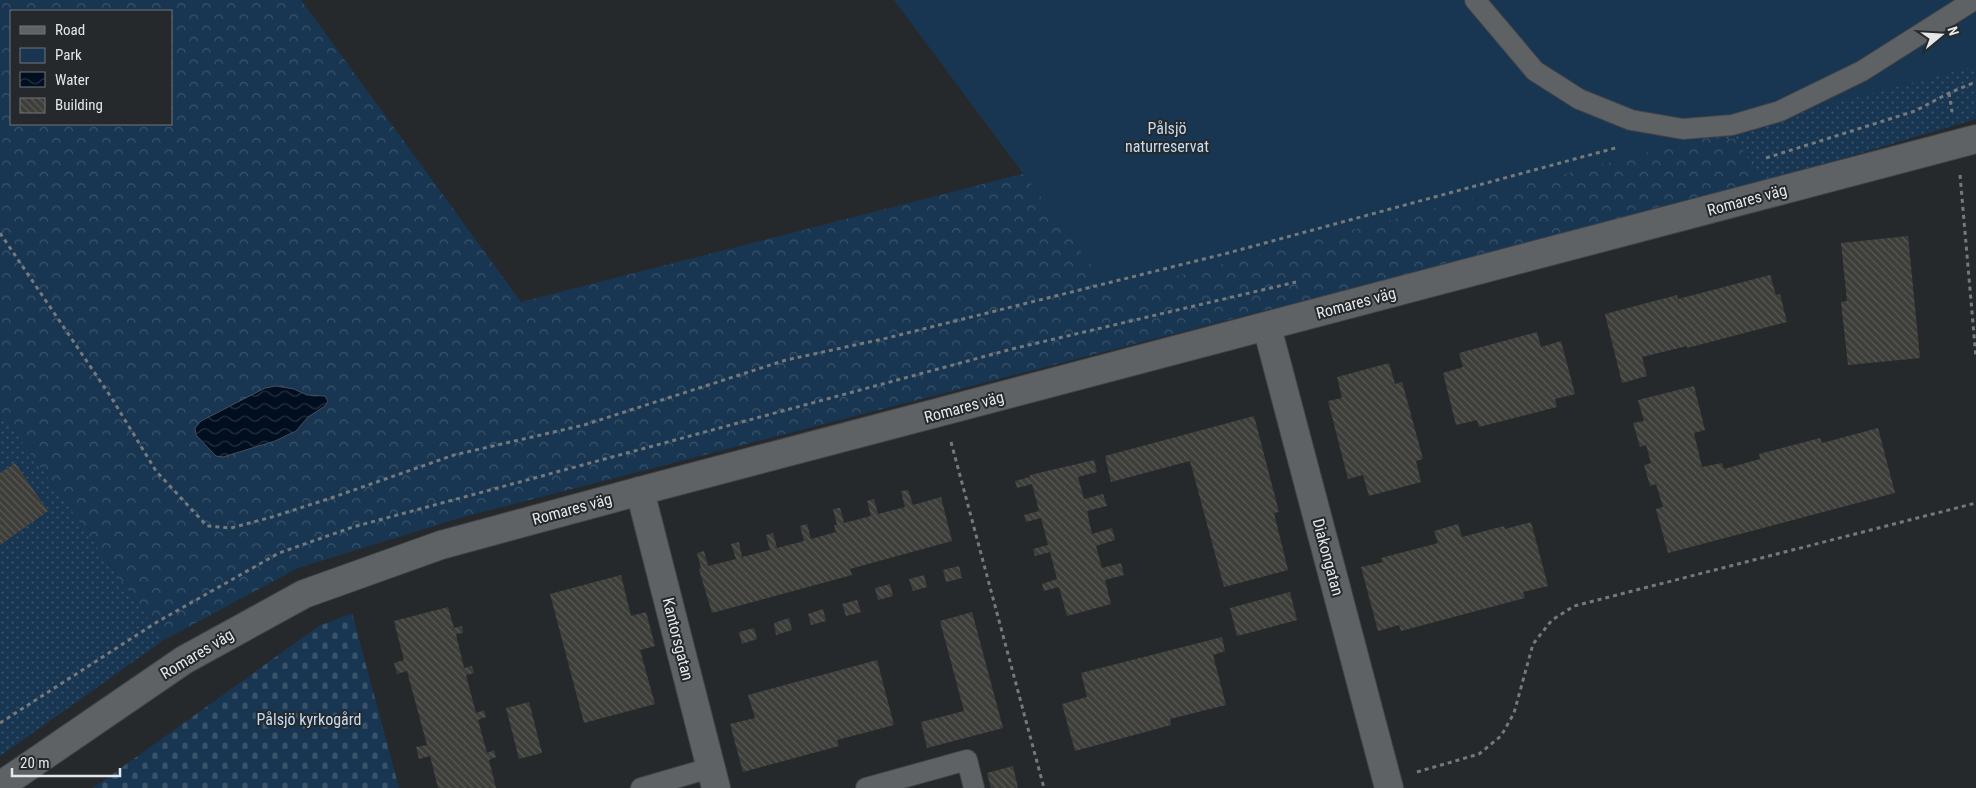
<svg xmlns="http://www.w3.org/2000/svg" width="1976" height="788" font-family="'Roboto Condensed',sans-serif">
  <style>
    .grass { fill: url(#grass-dots) }
    .forest { fill: url(#forest-crowns); fill-rule: evenodd }
    .cemetery { fill: url(#cemetery-stones) }
    .park { fill: #183652 }
    .water { fill: url(#water-waves); stroke: #454f5c }
    .building { fill: url(#building-back-hatch) }
    .lines { fill: none; stroke-linecap: round; stroke-linejoin: round }
    .service-casing { stroke: #424447; stroke-width: 22 }
    .minor-casing { stroke: #424447; stroke-width: 30 }
    .tertiary-casing { stroke: #424447; stroke-width: 30 }
    .path { stroke: #76797b; stroke-width: 3; stroke-dasharray: 4 4; stroke-linecap: butt }
    .service { stroke: #5e6265; stroke-width: 20 }
    .minor { stroke: #5e6265; stroke-width: 28 }
    .tertiary { stroke: #5e6265; stroke-width: 28 }
    .labels { text-anchor: middle; dominant-baseline: central; stroke-width: 4; stroke-linejoin: round; paint-order: stroke }
    .park-label { font-size: 16px; fill: #c4ddf5; stroke: #25292c }
    .street-label { font-size: 16px; fill: #e5e7e9; stroke: #25292c }
  </style>
  <defs>
    <pattern id="grass-dots" width="8" height="8" patternUnits="userSpaceOnUse" patternTransform="scale(1.25)"><rect width="8" height="8" fill="#183652"/><path d="M2 2h.1M6 6h.1" fill="none" stroke="#39536b" stroke-width="1.8" stroke-linecap="round"/></pattern>
    <pattern id="forest-crowns" width="20" height="18" patternUnits="userSpaceOnUse" patternTransform="scale(1.25)"><rect width="20" height="18" fill="#183652"/><path d="M2 6a3 3 0 1 1 6 0M12 15a3 3 0 1 1 6 0" fill="none" stroke="#39536b"/></pattern>
    <pattern id="cemetery-stones" width="16" height="16" patternUnits="userSpaceOnUse" patternTransform="scale(1.25)"><rect width="16" height="16" fill="#183652"/><path d="M2 7V4a2 2 0 0 1 4 0v3zM10 15v-3a2 2 0 0 1 4 0v3z" fill="#39536b"/></pattern>
    <pattern id="water-waves" width="16" height="10" patternUnits="userSpaceOnUse" patternTransform="scale(1.25)"><rect width="16" height="10" fill="#000e1f"/><path d="M0 5q4-4 8 0t8 0" fill="none" stroke="#253140"/></pattern>
    <pattern id="building-back-hatch" width="6" height="6" patternUnits="userSpaceOnUse" patternTransform="scale(1.25)"><rect width="6" height="6" fill="#3d3e3a"/><path d="M-1 5l2 2M0 0l6 6M5-1l2 2" fill="none" stroke="#595a56"/></pattern>
  </defs>
  <rect width="100%" height="100%" fill="#25292c"/>
  <g class="grass">
    <polygon points="1976,0 1976,119 1764,182 1661,138"/>
    <polygon points="0,411 164,640 0,756"/>
  </g>
  <path class="forest" d="M 0,0 L 301,0 L 521,302 L 1499,52 L 1661,138 L 1735,139 L 1764,182 L 463,517 L 298,568 L 164,640 L 0,411 ZM 11,11 L 171,11 L 171,124 L 11,124 Z"/>
  <polygon class="cemetery" points="352,613 399,788 93,788 319,626"/>
  <polygon class="park" points="894,0 1976,0 1976,66 1112,293"/>
  <polygon class="water" points="276,386 294,389 307,395 325,396 328,401 325,406 308,417 296,431 275,441 223,457 216,456 196,435 195,428 201,421 265,388"/>
  <g class="building">
    <polygon points="1908,236 1920,358 1848,365 1841,302 1847,301 1841,243"/>
    <polygon points="1770,275 1776,295 1780,294 1787,322 1687,348 1687,346 1642,357 1647,376 1622,383 1605,314 1677,295 1678,299"/>
    <polygon points="1537,332 1541,347 1561,341 1575,394 1555,399 1557,407 1479,427 1477,420 1456,425 1443,373 1463,367 1459,353"/>
    <polygon points="1389,363 1395,384 1402,382 1423,459 1416,461 1421,482 1369,496 1363,475 1348,479 1328,401 1342,398 1337,377"/>
    <polygon points="1694,386 1705,430 1694,433 1702,467 1722,463 1724,469 1760,459 1759,454 1820,438 1822,443 1878,428 1895,493 1668,553 1656,509 1663,507 1656,484 1650,486 1644,465 1651,463 1646,445 1640,447 1633,423 1644,421 1638,400"/>
    <polygon points="1254,416 1279,512 1274,513 1288,570 1224,587 1190,461 1111,482 1105,456"/>
    <polygon points="1094,460 1097,472 1078,477 1084,499 1103,494 1107,506 1087,511 1092,534 1112,528 1115,540 1096,546 1102,568 1121,563 1124,575 1105,580 1111,604 1067,616 1059,587 1044,591 1042,584 1057,579 1050,552 1035,556 1033,549 1048,545 1041,518 1026,522 1024,515 1039,511 1032,484 1017,488 1015,481 1030,477 1030,475"/>
    <polygon points="15,463 48,511 0,545 0,473"/>
    <polygon points="908,490 913,505 941,497 952,541 850,569 852,575 712,613 699,569 701,568 697,553 704,551 708,566 736,559 731,544 739,542 742,557 770,550 766,535 773,533 777,548 804,541 800,526 807,524 811,539 836,532 834,525 837,525 833,509 840,508 844,523 871,516 867,501 874,499 878,514 905,507 901,491"/>
    <polygon points="1531,522 1548,586 1523,592 1525,598 1401,631 1399,625 1378,631 1361,567 1383,562 1381,558 1438,543 1434,531 1458,524 1462,537 1504,526 1505,529"/>
    <polygon points="959,566 962,578 946,582 943,570"/>
    <polygon points="621,575 631,616 646,612 655,646 640,650 655,704 584,723 550,594"/>
    <polygon points="924,575 927,587 913,591 909,579"/>
    <polygon points="890,584 893,596 878,600 875,588"/>
    <polygon points="1290,592 1297,620 1237,636 1230,608"/>
    <polygon points="857,600 861,612 846,616 842,604"/>
    <polygon points="448,607 454,628 462,626 463,633 456,634 464,668 472,666 474,673 466,675 476,713 484,710 486,717 478,720 487,753 494,750 496,757 489,760 496,788 438,788 430,756 419,759 416,747 427,745 407,671 397,674 394,663 404,660 394,621"/>
    <polygon points="823,609 826,621 811,625 808,614"/>
    <polygon points="972,612 1003,728 927,748 921,722 964,711 940,621"/>
    <polygon points="789,618 792,630 776,635 774,623"/>
    <polygon points="754,628 757,639 742,644 739,632"/>
    <polygon points="1222,637 1225,651 1213,655 1226,705 1170,719 1171,725 1075,751 1062,704 1087,697 1081,673"/>
    <polygon points="877,660 894,725 837,740 839,746 743,772 730,724 755,718 748,695"/>
    <polygon points="529,702 542,753 519,759 506,708"/>
    <polygon points="1013,766 1018,788 991,788 987,773"/>
  </g>
  <g class="lines">
    <g class="service-casing">
      <g id="service">
        <polyline points="1475,0 1535,71 1579,99 1631,120 1683,129 1732,125 1780,111 1862,71 1974,0"/>
        <polyline points="641,788 710,768"/>
        <polyline points="866,788 967,760 974,788"/>
      </g>
    </g>
    <g class="minor-casing">
      <g id="minor">
        <polyline points="1267,327 1389,788"/>
        <polyline points="640,491 716,788"/>
      </g>
    </g>
    <g class="tertiary-casing">
      <polyline id="tertiary" points="0,786 184,660 304,594 441,545 640,491 1976,139"/>
    </g>
    <g class="path">
      <polyline points="1949,93 1952,112"/>
      <polyline points="1766,158 1915,111 1949,93 1976,82"/>
      <polyline points="1960,175 1976,358"/>
      <polyline points="0,233 111,397 156,471 207,526 231,528 272,517 331,498 454,455 584,425 786,360 883,339 1228,253 1619,147"/>
      <polyline points="951,442 1044,788"/>
      <polyline points="0,723 157,622 279,553 353,527 1012,349 1296,282"/>
      <polyline points="1417,772 1479,754 1501,736 1514,713 1533,644 1552,620 1574,606 1976,503"/>
    </g>
    <use href="#service" class="service"/>
    <use href="#minor" class="minor"/>
    <use href="#tertiary" class="tertiary"/>
  </g>
  <g class="labels">
    <g class="park-label">
      <text x="1167" y="128">Pålsjö<tspan x="1167" dy="18">naturreservat</tspan></text>
      <text x="309" y="719">Pålsjö kyrkogård</text>
    </g>
    <g class="street-label">
      <text transform="translate(1747 200) rotate(-15)">Romares väg</text>
      <text transform="translate(1356 303) rotate(-15)">Romares väg</text>
      <text transform="translate(964 407) rotate(-15)">Romares väg</text>
      <text transform="translate(572 509) rotate(-15)">Romares väg</text>
      <text transform="translate(1328 557) rotate(75)">Diakongatan</text>
      <text transform="translate(678 639) rotate(76)">Kantorsgatan</text>
      <text transform="translate(197 654) rotate(-31)">Romares väg</text>
    </g>
  </g>
  <rect x="10" y="10" width="162" height="115" fill="#25292c" stroke="#727578"/>
  <rect x="20" y="26" width="25" height="8" fill="#5e6265" stroke="#727578"/>
  <text x="55" y="35" font-size="15" fill="#e5e7e9">Road</text>
  <rect x="20" y="48" width="25" height="15" fill="#183652" stroke="#727578"/>
  <text x="55" y="60" font-size="15" fill="#e5e7e9">Park</text>
  <rect x="20" y="72" width="25" height="15" fill="url(#water-waves)" stroke="#727578"/>
  <text x="55" y="85" font-size="15" fill="#e5e7e9">Water</text>
  <rect x="20" y="98" width="25" height="15" fill="url(#building-back-hatch)" stroke="#727578"/>
  <text x="55" y="110" font-size="15" fill="#e5e7e9">Building</text>
  <g transform="translate(1941 35) rotate(72)" stroke="#25292c" stroke-width="4" paint-order="stroke">
  <path d="M0-4L9 19L0 12L-9 19Z" fill="#e5e7e9"/>
  <text y="-8" font-size="14" font-weight="bold" text-anchor="middle" fill="#e5e7e9">N</text>
  </g>
  <path d="M12 768v8h108v-8" fill="none" stroke="#e5e7e9" stroke-width="2.5"/>
  <text x="20" y="768" font-size="15" fill="#e5e7e9" stroke="#25292c" stroke-width="4" paint-order="stroke">20 m</text>
</svg>
